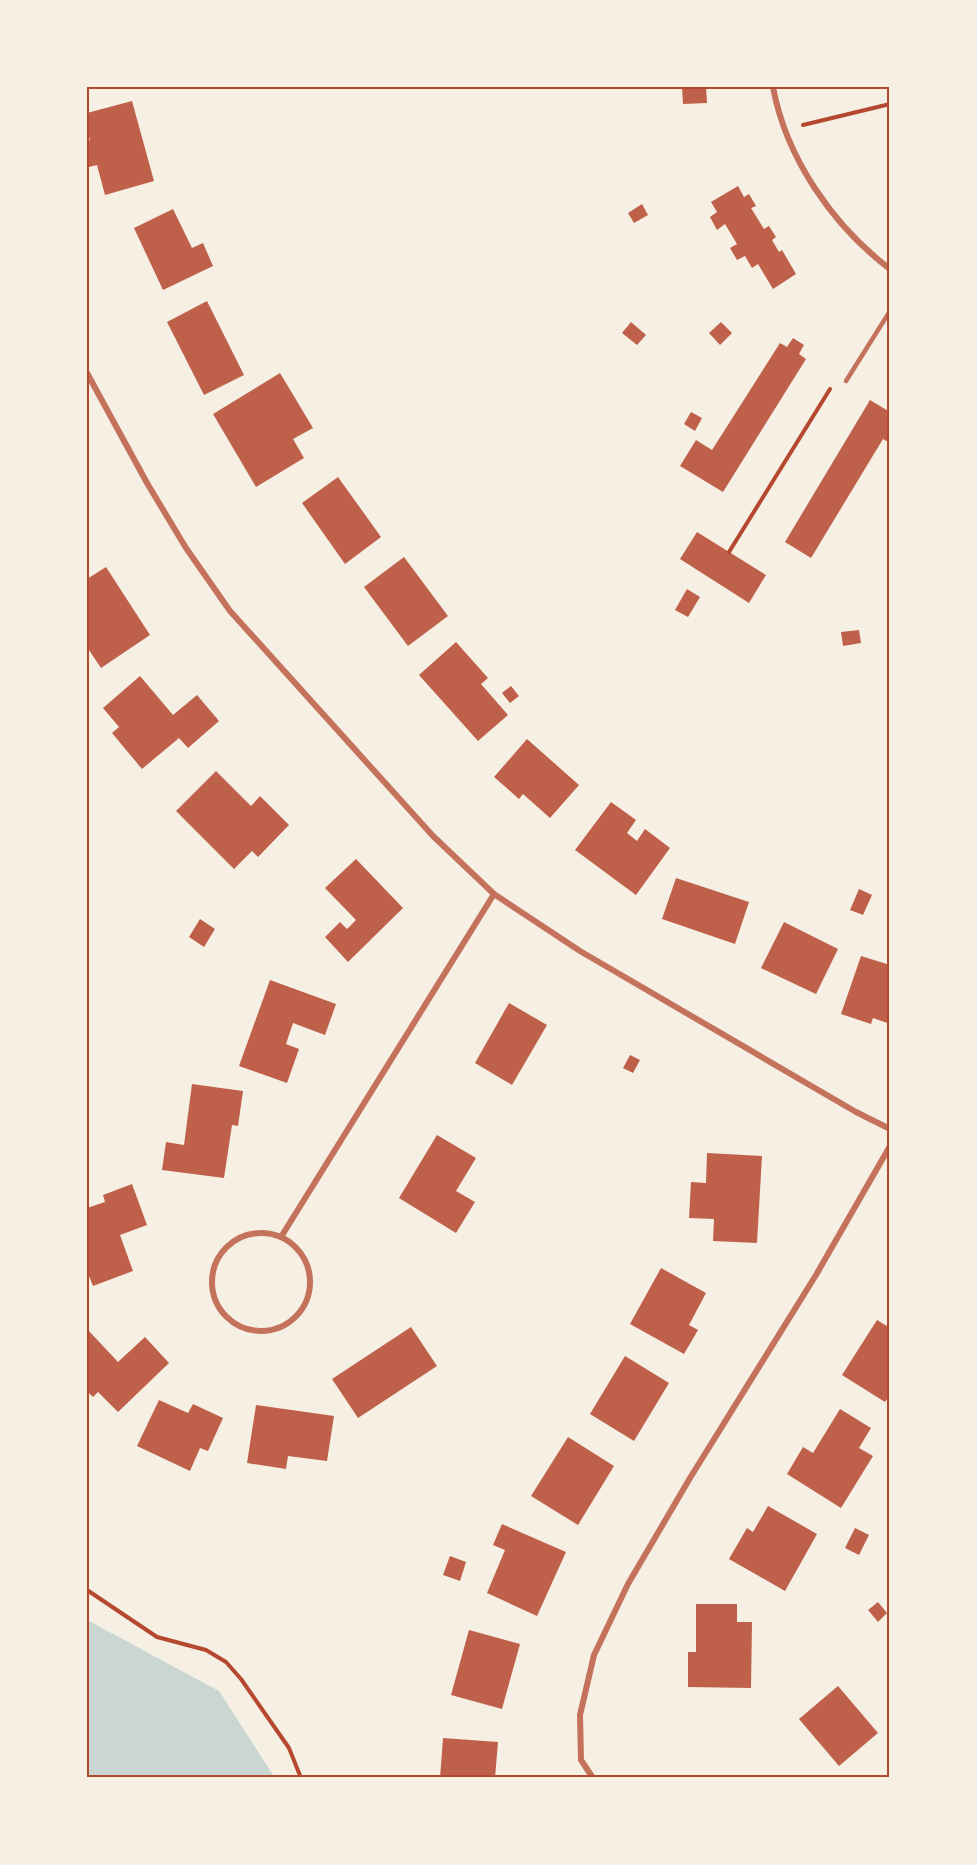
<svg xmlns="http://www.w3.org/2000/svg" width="977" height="1865" font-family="'Varela Round',sans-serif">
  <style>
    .water { fill: #c9d6d2 }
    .building { fill: #bf614a }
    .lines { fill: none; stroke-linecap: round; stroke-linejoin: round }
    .path { stroke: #b5482f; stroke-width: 4 }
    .service { stroke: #c5725c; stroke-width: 4.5 }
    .minor { stroke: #c5725c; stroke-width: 6 }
    .neatline { fill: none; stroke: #b5482f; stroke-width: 2 }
  </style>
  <rect width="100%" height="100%" fill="#f6efe4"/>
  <polygon class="water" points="87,1620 219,1691 275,1778 87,1778"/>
  <g class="building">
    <polygon points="682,87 706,87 707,103 683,104"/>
    <polygon points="132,101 154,181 105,195 97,165 89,167 87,158 87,141 90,140 87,130 87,113"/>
    <polygon points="738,186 744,197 749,194 756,206 751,208 764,229 769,226 776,237 772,240 779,252 782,250 796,274 773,289 758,264 752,268 745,256 737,260 730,248 737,244 725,224 717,230 710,217 717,212 711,202"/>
    <polygon points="642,204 648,215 634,223 628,213"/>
    <polygon points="173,209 192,248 203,243 213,266 163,290 134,228"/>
    <polygon points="207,301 244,375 204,395 167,322"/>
    <polygon points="631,322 646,335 637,345 622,333"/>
    <polygon points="721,322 732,333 720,345 709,333"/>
    <polygon points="793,338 804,345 799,354 806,359 723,492 680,466 696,440 712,450 780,343 787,347"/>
    <polygon points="280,373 313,428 293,439 304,458 256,487 213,414"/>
    <polygon points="870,400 890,412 890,443 883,439 811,558 785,542"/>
    <polygon points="691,412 702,418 695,431 684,424"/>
    <polygon points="338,477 381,537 345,564 302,503"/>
    <polygon points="697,532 766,575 749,603 680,559"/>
    <polygon points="404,557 448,616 408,646 364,587"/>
    <polygon points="106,567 150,635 101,668 87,647 87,579"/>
    <polygon points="687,589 700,597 688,617 675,610"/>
    <polygon points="859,630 861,643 843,646 841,632"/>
    <polygon points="456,642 488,678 481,684 508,715 478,741 419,675"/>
    <polygon points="140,676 173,715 197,695 219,721 188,748 179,738 142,769 112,733 119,727 103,708"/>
    <polygon points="511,686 519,696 510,703 502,693"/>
    <polygon points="527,739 579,785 550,818 523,794 519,799 494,777"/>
    <polygon points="216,771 251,806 260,796 289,825 258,857 252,851 234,869 176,811"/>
    <polygon points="611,802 636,820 627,833 637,841 645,829 670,848 636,895 575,850"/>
    <polygon points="356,859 403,908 348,962 325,937 340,922 347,929 356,920 325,888"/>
    <polygon points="676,878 749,902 735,944 662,919"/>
    <polygon points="859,889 872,895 863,915 850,910"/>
    <polygon points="200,919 215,929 204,947 189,937"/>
    <polygon points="784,922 838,949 816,994 761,968"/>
    <polygon points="861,956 890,965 890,1024 873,1018 871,1024 841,1014"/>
    <polygon points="270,980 336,1004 325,1035 293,1023 286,1044 299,1049 287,1083 239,1066"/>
    <polygon points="509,1003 547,1025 512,1085 475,1063"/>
    <polygon points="630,1055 640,1060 633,1073 623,1068"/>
    <polygon points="192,1084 243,1091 238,1126 232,1125 224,1178 162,1170 166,1142 184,1145"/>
    <polygon points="437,1135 476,1158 456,1191 475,1202 456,1233 399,1198"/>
    <polygon points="707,1153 762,1156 757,1243 713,1241 714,1219 689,1218 691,1182 706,1183"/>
    <polygon points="132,1184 147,1225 120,1235 133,1271 93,1286 87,1271 87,1208 105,1202 103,1195"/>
    <polygon points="661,1268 706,1293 689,1325 698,1330 684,1354 630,1324"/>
    <polygon points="877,1320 890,1328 890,1395 885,1402 842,1375"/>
    <polygon points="411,1327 437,1366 358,1418 332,1379"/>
    <polygon points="87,1329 118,1362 145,1337 169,1363 118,1412 98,1392 93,1397 87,1391"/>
    <polygon points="625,1356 669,1383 634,1441 590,1414"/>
    <polygon points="159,1400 188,1413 193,1404 223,1418 208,1451 200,1448 190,1471 137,1446"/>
    <polygon points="256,1405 334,1416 327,1461 288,1456 286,1469 247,1463"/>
    <polygon points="840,1409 871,1428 859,1448 873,1456 841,1508 787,1474 803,1447 813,1453"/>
    <polygon points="568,1437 614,1466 578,1525 531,1496"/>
    <polygon points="768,1506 817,1534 785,1591 729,1559 747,1528 753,1532"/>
    <polygon points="502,1524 566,1552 537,1616 487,1593 505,1550 493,1545"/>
    <polygon points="855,1528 869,1535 859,1555 845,1548"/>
    <polygon points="450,1556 466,1562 460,1581 443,1575"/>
    <polygon points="878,1602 887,1613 878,1622 868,1610"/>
    <polygon points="696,1604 737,1604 737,1622 752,1622 751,1688 688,1687 688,1652 696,1652"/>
    <polygon points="469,1630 520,1644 502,1709 451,1695"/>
    <polygon points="838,1686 878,1733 839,1766 799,1719"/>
    <polygon points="443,1738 498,1742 495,1778 440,1778"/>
  </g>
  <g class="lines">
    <g class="path">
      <polyline points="803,125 890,104"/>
      <polyline points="729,552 830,389"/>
      <polyline points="87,1590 157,1637 206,1650 226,1662 241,1679 289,1748 301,1778"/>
    </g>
    <polyline class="service" points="846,381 890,311"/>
    <g class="minor">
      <path d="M 773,87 C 786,158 833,226 890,269"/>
      <polyline points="87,373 147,483 186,548 230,611 433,836 494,894 580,951 856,1112 890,1129"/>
      <circle cx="261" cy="1282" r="49"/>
      <polyline points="281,1237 494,894"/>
      <polyline points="593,1778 581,1760 580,1715 594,1655 628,1584 690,1478 816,1275 890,1146"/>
    </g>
  </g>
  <rect width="977" height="1865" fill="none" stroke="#f6efe4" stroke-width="177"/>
  <rect x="88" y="88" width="800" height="1688" class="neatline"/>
</svg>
